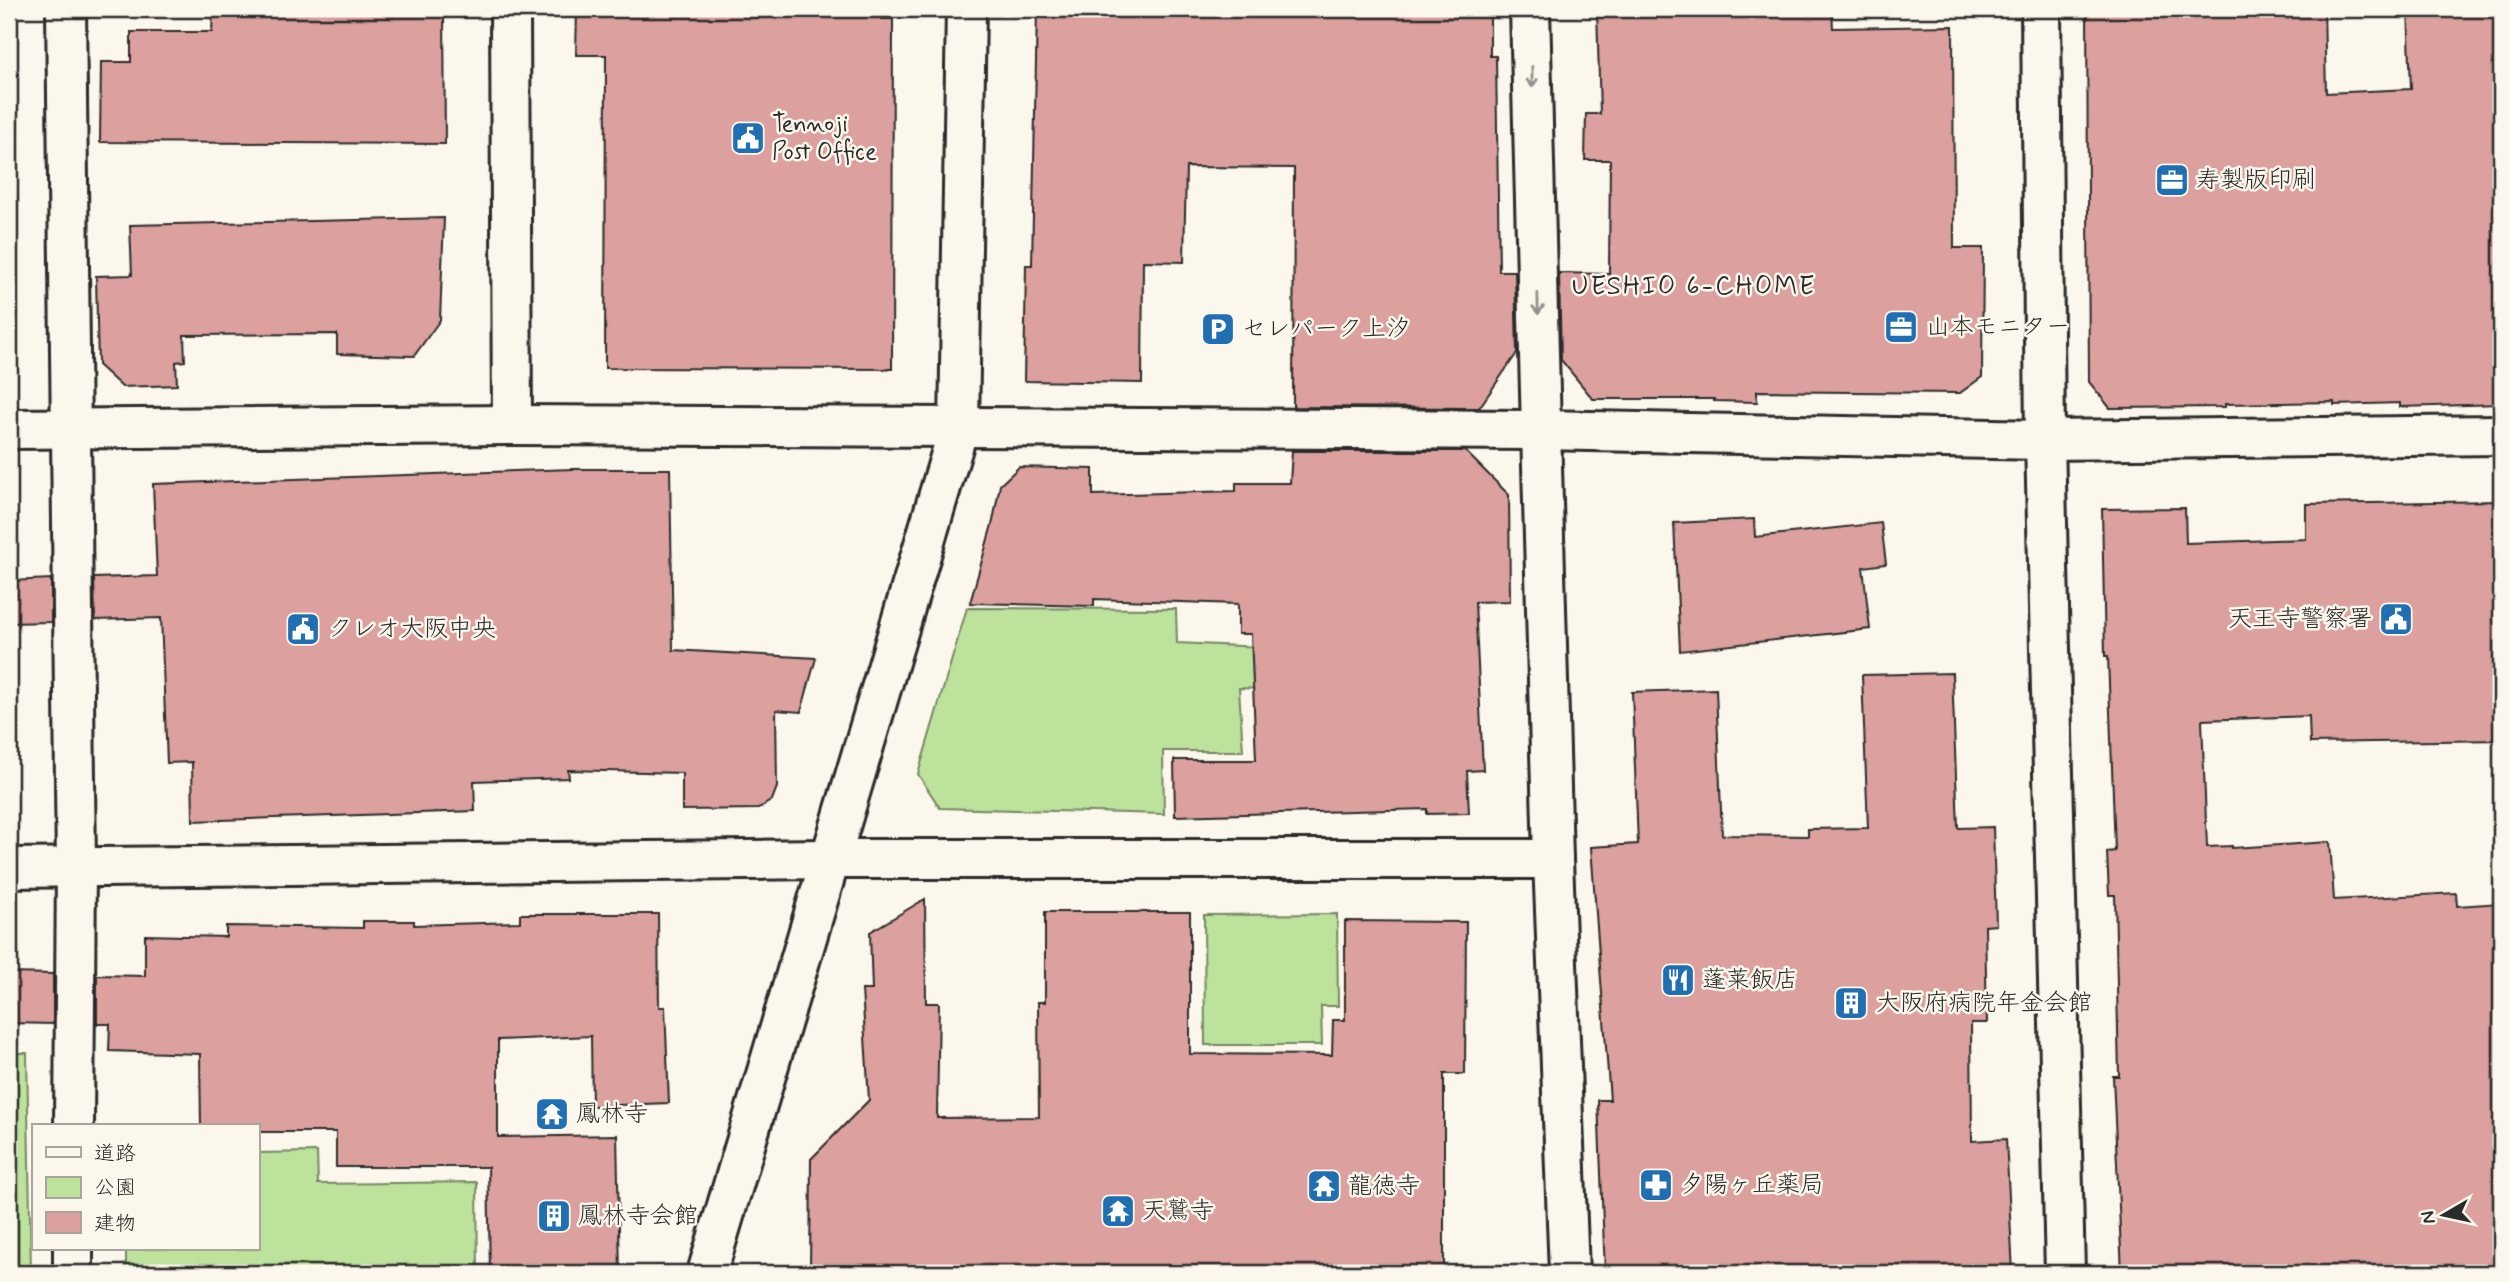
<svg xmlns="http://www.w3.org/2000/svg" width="2510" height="1282" font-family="Mynerve,'Klee One',sans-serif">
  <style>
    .green { fill: #bde29c; stroke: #748664; stroke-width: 2 }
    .building { fill: #dca19e; stroke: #2b2b2b; stroke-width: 2 }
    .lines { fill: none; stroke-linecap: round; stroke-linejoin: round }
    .street-casing { stroke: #2b2b2b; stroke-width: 44 }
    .secondary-casing { stroke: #2b2b2b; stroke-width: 44 }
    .street { stroke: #fbf7ec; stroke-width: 38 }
    .secondary { stroke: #fbf7ec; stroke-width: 38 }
    .oneway { stroke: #93918c }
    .labels { text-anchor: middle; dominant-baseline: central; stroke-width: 5; stroke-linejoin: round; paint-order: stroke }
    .poi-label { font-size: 24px; fill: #2b2b2b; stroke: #fbf7ec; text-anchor: start }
    .neighbourhood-label { font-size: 26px; letter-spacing: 2px; fill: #2b2b2b; stroke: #fbf7ec }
  </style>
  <rect width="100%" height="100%" fill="#fbf7ec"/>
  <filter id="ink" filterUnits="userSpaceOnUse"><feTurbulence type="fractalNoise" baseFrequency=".0143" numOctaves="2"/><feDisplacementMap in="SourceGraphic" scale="14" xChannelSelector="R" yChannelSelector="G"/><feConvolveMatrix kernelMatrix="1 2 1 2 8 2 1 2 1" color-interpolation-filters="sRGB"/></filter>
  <g filter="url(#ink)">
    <g class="green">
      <polygon points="967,608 1176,609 1177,643 1260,647 1262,689 1239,688 1243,751 1163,751 1164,814 940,808 918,774"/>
      <polygon points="1337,914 1338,1006 1321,1006 1322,1045 1205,1045 1204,915"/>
      <polygon points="9,1053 27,1053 31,1273 9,1273"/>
      <polygon points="317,1152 318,1184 477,1182 478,1273 126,1273 126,1249 257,1249 257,1153"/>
    </g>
    <g class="building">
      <polygon points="213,9 444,9 445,144 100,142 101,62 131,62 131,32 212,32"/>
      <polygon points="577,9 882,9 882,19 893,19 892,369 605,368 606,55 576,55"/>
      <polygon points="1037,9 1490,9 1490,56 1496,56 1499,271 1515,271 1517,353 1479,408 1293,407 1294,168 1186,167 1184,262 1143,261 1142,383 1024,381 1026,265 1032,265"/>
      <polygon points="1597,9 1832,9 1833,28 1953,26 1954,248 1983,248 1982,377 1960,393 1757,391 1757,402 1714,401 1714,399 1593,399 1561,360 1559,273 1609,274 1610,160 1585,160 1586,114 1600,114"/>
      <polygon points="2087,9 2324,9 2326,93 2411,89 2408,9 2501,9 2501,404 2400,407 2400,403 2334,405 2334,402 2225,404 2225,407 2110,408 2089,382"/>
      <polygon points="444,218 440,320 414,356 337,354 337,334 184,335 185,361 176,362 177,385 122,387 98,365 96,276 132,275 130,225"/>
      <polygon points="1292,451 1465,451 1509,495 1510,601 1475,602 1483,770 1467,771 1469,813 1427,814 1427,809 1175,816 1174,760 1256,760 1251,634 1238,634 1238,604 1094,599 1094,606 970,603 993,521 1000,485 1019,467 1093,469 1093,495 1236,491 1236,483 1290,483"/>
      <polygon points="573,469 670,469 673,650 816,658 801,712 776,710 777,787 772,800 758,809 682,810 682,773 568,770 569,778 474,781 475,811 193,821 192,762 167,763 161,618 95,620 94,578 157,576 153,484"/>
      <polygon points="2501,501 2501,740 2310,743 2309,716 2202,720 2207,847 2232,846 2232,848 2330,842 2334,900 2456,893 2457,906 2501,903 2501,1273 2122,1273 2113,1076 2119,1076 2115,895 2109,895 2107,852 2115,851 2108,656 2105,656 2102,509 2185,508 2186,543 2306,539 2306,504"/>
      <polygon points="1754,519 1755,537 1881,523 1886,564 1863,567 1870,629 1680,651 1674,523"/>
      <polygon points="51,579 51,622 9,623 9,581"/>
      <polygon points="1952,673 1958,828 1993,827 1996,925 1985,926 1987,1023 1971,1023 1972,1141 2006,1139 2013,1273 1605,1273 1598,1100 1610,1100 1591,847 1638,844 1632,692 1716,689 1722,835 1808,836 1808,829 1868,828 1862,675"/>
      <polygon points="925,899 926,1003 939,1003 937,1118 1039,1117 1038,1002 1045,1002 1045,912 1190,912 1190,1054 1332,1055 1333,1020 1345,1020 1345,921 1466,922 1465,1074 1444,1074 1444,1273 810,1273 811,1159 869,1100 862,990 872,990 870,932"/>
      <polygon points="520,914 658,914 659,1007 665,1007 669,1103 592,1106 591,1036 498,1040 498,1137 617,1135 620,1273 490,1273 488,1167 336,1167 336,1132 257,1132 257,1126 201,1126 200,1054 109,1051 110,1024 97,1024 97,975 145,976 145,935 226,937 226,926 363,928 363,921 414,921 414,925 520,922"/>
      <polygon points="9,973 53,974 53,1024 9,1023"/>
    </g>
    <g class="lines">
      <g class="street-casing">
        <polyline id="street" points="1530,9 1541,430"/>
      </g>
      <g class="secondary-casing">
        <g id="secondary">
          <polyline points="66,9 76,867 74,1126"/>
          <polyline points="510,9 512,425"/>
          <polyline points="2041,9 2045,440 2065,1273"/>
          <polyline points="9,429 512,425 959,427 1541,430 2045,440 2501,435"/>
          <polyline points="1541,430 1553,859 1569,1273"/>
          <polyline points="9,868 830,859 1553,859"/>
          <polyline points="73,1273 73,1249"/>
          <polyline points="707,1273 959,427 966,9"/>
        </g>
      </g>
      <use href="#street" class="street"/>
      <use href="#secondary" class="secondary"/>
    </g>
    <defs><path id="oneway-shaft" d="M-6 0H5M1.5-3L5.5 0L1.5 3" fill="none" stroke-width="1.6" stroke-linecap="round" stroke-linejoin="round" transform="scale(1.75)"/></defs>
    <g class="oneway">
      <use href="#oneway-shaft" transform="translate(1532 77) rotate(89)"/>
      <use href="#oneway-shaft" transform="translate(1538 304) rotate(89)"/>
    </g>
  </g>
  <defs>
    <g id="civic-square" transform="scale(1.75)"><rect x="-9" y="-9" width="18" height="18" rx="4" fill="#1f6fb2" stroke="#fbf7ec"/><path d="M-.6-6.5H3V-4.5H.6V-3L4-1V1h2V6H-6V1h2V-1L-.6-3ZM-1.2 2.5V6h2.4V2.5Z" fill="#fff"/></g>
    <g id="office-square" transform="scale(1.75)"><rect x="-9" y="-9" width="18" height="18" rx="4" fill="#1f6fb2" stroke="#fbf7ec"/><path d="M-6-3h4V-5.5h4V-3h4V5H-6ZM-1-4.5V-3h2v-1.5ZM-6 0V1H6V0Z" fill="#fff"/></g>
    <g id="parking-square" transform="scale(1.75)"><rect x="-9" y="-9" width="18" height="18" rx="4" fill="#1f6fb2" stroke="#fbf7ec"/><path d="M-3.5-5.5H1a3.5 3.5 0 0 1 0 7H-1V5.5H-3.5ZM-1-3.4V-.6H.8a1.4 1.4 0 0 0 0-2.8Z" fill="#fff"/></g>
    <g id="restaurant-square" transform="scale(1.75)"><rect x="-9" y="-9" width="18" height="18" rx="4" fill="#1f6fb2" stroke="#fbf7ec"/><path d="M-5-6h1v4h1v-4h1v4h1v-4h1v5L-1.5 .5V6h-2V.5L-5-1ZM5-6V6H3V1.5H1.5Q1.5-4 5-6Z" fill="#fff"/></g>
    <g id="building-square" transform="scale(1.75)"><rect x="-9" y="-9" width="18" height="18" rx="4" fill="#1f6fb2" stroke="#fbf7ec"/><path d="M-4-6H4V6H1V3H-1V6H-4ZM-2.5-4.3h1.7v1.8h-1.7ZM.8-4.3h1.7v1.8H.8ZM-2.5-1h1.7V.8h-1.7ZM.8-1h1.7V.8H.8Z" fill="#fff"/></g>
    <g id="temple-square" transform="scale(1.75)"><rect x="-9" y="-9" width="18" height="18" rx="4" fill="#1f6fb2" stroke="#fbf7ec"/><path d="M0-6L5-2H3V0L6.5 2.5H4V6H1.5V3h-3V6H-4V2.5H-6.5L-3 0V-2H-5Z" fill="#fff"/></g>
    <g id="pharmacy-square" transform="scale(1.75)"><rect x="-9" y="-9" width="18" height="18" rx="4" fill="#1f6fb2" stroke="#fbf7ec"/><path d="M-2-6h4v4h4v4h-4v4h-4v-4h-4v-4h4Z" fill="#fff"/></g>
  </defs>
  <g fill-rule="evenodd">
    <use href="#civic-square" x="748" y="138"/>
    <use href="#office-square" x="2172" y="180"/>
    <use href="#office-square" x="1901" y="327"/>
    <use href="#parking-square" x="1218" y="329"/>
    <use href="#civic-square" x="2396" y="619"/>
    <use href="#civic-square" x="303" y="629"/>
    <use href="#restaurant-square" x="1678" y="980"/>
    <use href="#building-square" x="1851" y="1003"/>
    <use href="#temple-square" x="552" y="1114"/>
    <use href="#pharmacy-square" x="1656" y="1185"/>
    <use href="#temple-square" x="1324" y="1186"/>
    <use href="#temple-square" x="1118" y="1211"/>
    <use href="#building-square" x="554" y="1216"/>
  </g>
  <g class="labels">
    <g class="poi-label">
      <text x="772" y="124">Tennoji<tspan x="772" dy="28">Post Office</tspan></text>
      <text x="2196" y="180">寿製版印刷</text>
      <text x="1926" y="327">山本モニター</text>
      <text x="1242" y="329">セレパーク上汐</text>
      <text x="2372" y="619" text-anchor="end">天王寺警察署</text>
      <text x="328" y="629">クレオ大阪中央</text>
      <text x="1702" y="980">蓬莱飯店</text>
      <text x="1876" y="1003">大阪府病院年金会館</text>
      <text x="576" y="1114">鳳林寺</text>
      <text x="1680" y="1185">夕陽ヶ丘薬局</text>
      <text x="1348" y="1186">龍徳寺</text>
      <text x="1142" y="1211">天鷲寺</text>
      <text x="578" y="1216">鳳林寺会館</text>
    </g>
    <g class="neighbourhood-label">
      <text x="1694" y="287">UESHIO 6-CHOME</text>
    </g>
  </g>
  <rect width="2510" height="1282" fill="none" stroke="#fbf7ec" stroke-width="35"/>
  <rect x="18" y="18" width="2475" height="1247" fill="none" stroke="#2b2b2b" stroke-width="2.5" filter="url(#ink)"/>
  <rect x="32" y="1124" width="228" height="126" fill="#fbf7ec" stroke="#a8a59f" stroke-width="2"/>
  <rect x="46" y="1147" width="35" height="10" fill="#fbf7ec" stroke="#a8a59f" stroke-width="2"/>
  <text x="94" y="1160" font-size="21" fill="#2b2b2b">道路</text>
  <rect x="46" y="1177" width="35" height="21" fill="#bde29c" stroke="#a8a59f" stroke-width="2"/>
  <text x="94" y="1194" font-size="21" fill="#2b2b2b">公園</text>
  <rect x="46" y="1212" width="35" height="21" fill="#dca19e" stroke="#a8a59f" stroke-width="2"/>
  <text x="94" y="1230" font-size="21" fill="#2b2b2b">建物</text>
  <g transform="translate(2444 1215) rotate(261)" stroke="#fbf7ec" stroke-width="5" paint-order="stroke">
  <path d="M0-5L12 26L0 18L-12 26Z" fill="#2b2b2b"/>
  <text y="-10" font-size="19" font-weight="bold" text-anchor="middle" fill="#2b2b2b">N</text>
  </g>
</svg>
